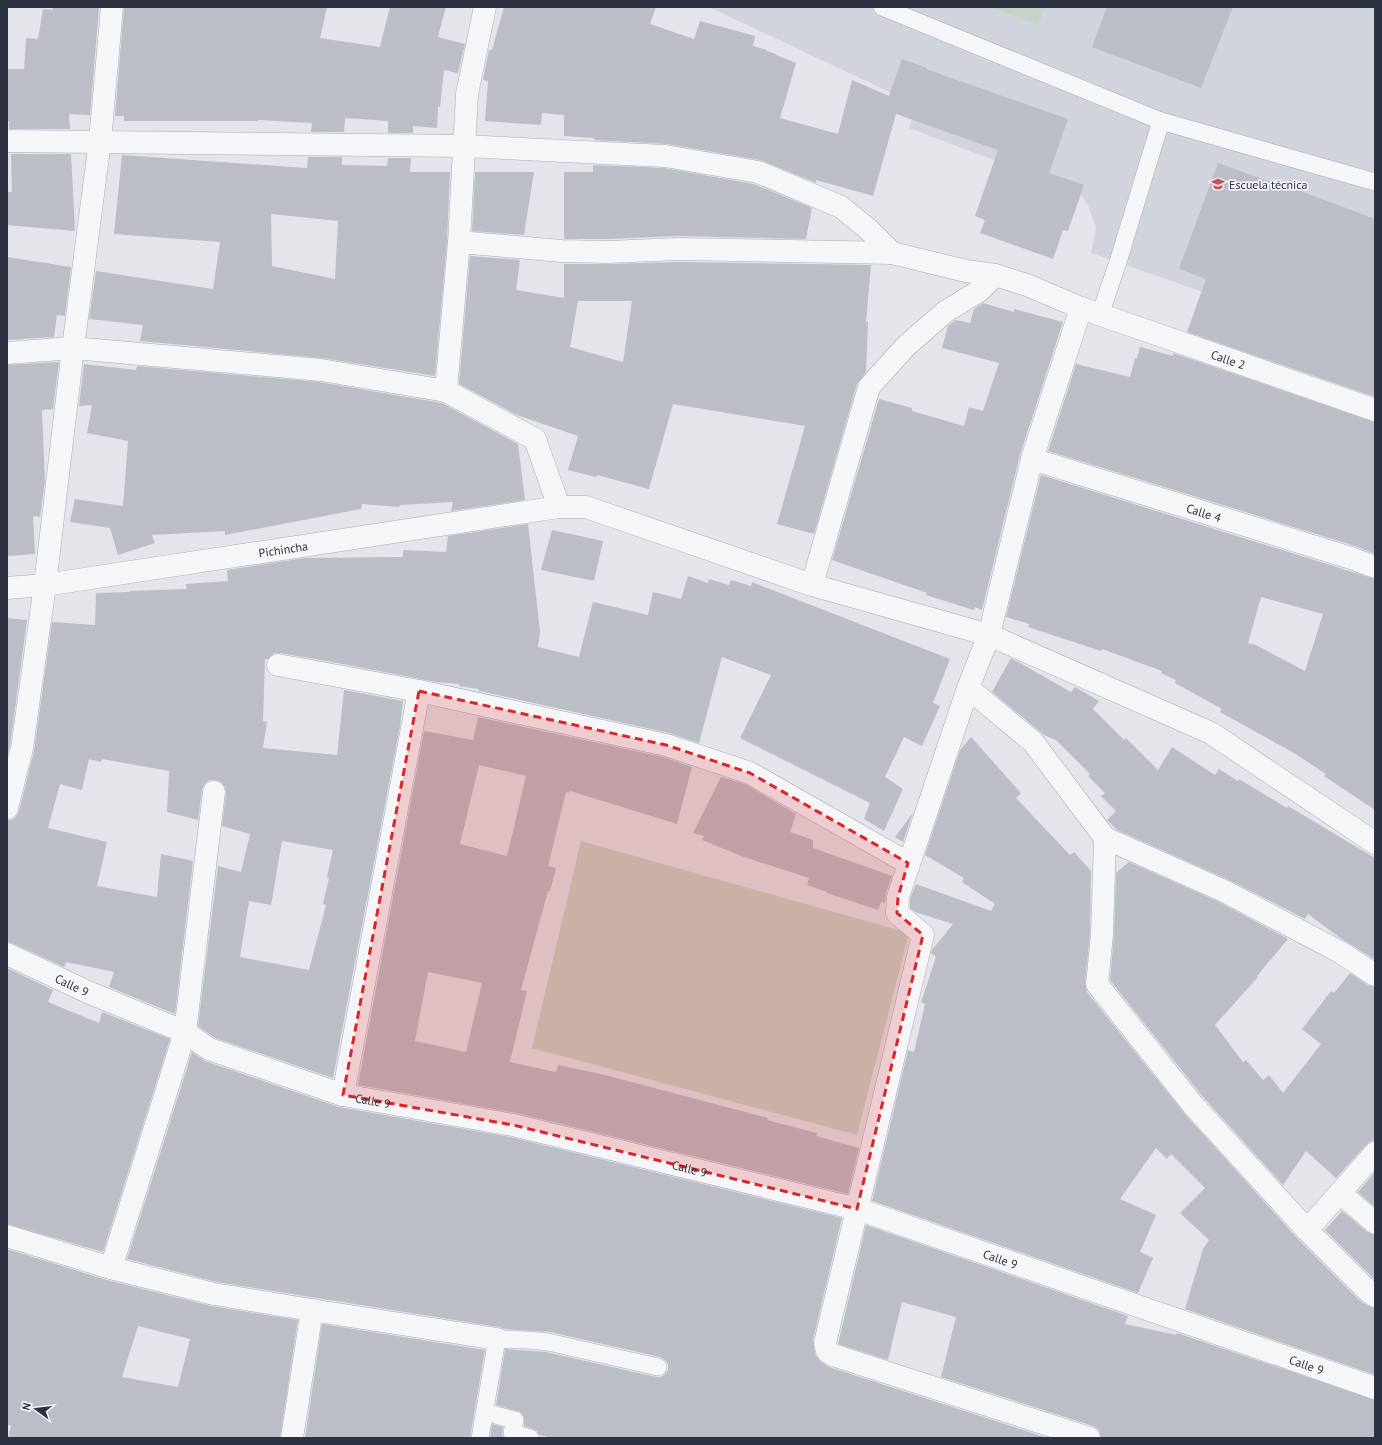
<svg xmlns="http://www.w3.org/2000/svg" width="1382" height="1445" font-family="'PT Sans',sans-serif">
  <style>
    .built { fill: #d1d4dc }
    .green { fill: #c7d3c5 }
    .building { fill: #bbbec6; fill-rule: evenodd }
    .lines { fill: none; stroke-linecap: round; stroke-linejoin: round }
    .lane-casing { stroke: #a8acb4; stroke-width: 18 }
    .street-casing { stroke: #a8acb4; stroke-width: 23 }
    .lane { stroke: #f6f6f9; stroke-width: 17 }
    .street { stroke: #f6f6f9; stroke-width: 22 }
    .marked { fill: #d62828; fill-opacity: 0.2; stroke: #d62828; stroke-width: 3; stroke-dasharray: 8 5; stroke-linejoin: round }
    .labels { text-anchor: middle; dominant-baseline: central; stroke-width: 3.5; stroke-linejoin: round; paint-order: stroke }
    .poi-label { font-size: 12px; fill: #2c3241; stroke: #f3f4f7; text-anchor: start }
    .street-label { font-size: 12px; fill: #2c3241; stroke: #f3f4f7 }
  </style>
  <rect width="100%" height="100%" fill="#e3e5ea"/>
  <polygon class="built" points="709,7 1375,7 1375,352 1091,253 1096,228 1088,205 1076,188 1045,179 909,128 917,105"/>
  <g class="green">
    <polygon points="990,7 1045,7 1038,25"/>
    <polygon points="581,841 909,933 857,1135 532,1048"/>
  </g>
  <g class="building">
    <polygon points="53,7 99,7 90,115 69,114 70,129 9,129 9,121 7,121 7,69 24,69 26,38 38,39 43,9 53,10"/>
    <polygon points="124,7 327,7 320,38 380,47 390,7 446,7 438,37 465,44 458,73 444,70 440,107 438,106 437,128 413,126 413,133 388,133 388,121 345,118 344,132 311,132 312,123 258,120 258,121 124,121 124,116 115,116"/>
    <polygon points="504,7 656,7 650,24 694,39 700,21 755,36 753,46 767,50 767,51 776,54 776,55 796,63 780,118 838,134 852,80 889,96 902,59 927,68 926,69 1068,119 1049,173 1084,185 1068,231 1063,230 1053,259 980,233 985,220 975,216 998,150 896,114 873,196 816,180 816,183 760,160 667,144 594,140 594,138 564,136 564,115 542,113 541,125 485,121 488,81 483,80 489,50 492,50"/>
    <polygon points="1107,7 1233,7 1201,88 1092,47"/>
    <polygon points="11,154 71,154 75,231 7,225 7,192 12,192"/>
    <path d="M 122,155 L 307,168 L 308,157 L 342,157 L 342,165 L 387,166 L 388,158 L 411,158 L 410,172 L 450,172 L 447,241 L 435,376 L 322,358 L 140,341 L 143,325 L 89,319 L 96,271 L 213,289 L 220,242 L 114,234 ZM 271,214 L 338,221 L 335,279 L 272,266 Z"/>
    <polygon points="1218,163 1276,184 1277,182 1375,219 1375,397 1187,332 1206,279 1179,269"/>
    <polygon points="593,165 664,168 754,184 812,208 806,239 678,236 608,239 564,239 564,172 593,172"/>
    <polygon points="475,172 534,172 524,235 472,231"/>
    <path d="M 470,256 L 520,260 L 516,290 L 564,298 L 564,264 L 609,264 L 678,262 L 871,265 L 866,322 L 868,322 L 866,372 L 857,384 L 814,534 L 777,524 L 805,426 L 673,404 L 649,489 L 597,475 L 596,477 L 568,470 L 578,436 L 517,415 L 459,384 ZM 578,301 L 632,301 L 623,362 L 570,347 Z"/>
    <polygon points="7,257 71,267 65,316 57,315 54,337 7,340"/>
    <polygon points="983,303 1014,312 1014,309 1063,322 1020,455 982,610 975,607 974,610 926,595 927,593 832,560 879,399 912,408 912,411 964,426 969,407 983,411 999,363 942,348 948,326 956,320 970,323 974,309"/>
    <polygon points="1140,347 1173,356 1173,353 1375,422 1375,554 1355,546 1048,451 1076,364 1130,377 1135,358 1137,358"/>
    <polygon points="59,362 53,409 42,410 45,481 40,517 33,516 35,554 7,556 7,365"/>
    <polygon points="84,364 136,370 137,366 319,382 442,403 518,444 525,500 451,511 453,502 400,505 399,507 362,504 361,509 225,535 225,531 152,535 155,543 118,555 110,528 70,522 75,499 123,506 128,441 87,433 92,405 79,406"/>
    <path d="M 1041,475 L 1375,579 L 1375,810 L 1324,776 L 1326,774 L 1294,753 L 1220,712 L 1222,709 L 1175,683 L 1176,680 L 1161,673 L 1162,671 L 1102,649 L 1101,651 L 1028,627 L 1029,624 L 1006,617 ZM 1261,597 L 1323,614 L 1305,671 L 1256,645 L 1248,643 Z"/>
    <path d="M 528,524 L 540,632 L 538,647 L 579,657 L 593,602 L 648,615 L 653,592 L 681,599 L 688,576 L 708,583 L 709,579 L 729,585 L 731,580 L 751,586 L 752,582 L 950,659 L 933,703 L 940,706 L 922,746 L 904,737 L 885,777 L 903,789 L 884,831 L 864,819 L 870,803 L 740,738 L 771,675 L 722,657 L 699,743 L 669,733 L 484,692 L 478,691 L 479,689 L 459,686 L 459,684 L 436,682 L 332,662 L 280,653 L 274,653 L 268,659 L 265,659 L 263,721 L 267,722 L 263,748 L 337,755 L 344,690 L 403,701 L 400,726 L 333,1078 L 215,1038 L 198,1026 L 218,866 L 241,872 L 250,834 L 222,826 L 226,793 L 225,787 L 221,782 L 215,780 L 209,780 L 204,785 L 202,790 L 198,820 L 167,812 L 169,771 L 102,759 L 101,762 L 89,759 L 82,790 L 60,784 L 48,828 L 107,842 L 97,886 L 157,897 L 161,854 L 193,861 L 175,1014 L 109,987 L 114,972 L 66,962 L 64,967 L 12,943 L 7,942 L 7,820 L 11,820 L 16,817 L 19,811 L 34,751 L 52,622 L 95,625 L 96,593 L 130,592 L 130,591 L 187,589 L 186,584 L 228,581 L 227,570 L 305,558 L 403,557 L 403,550 L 446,552 L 448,536 ZM 282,841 L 333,850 L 327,877 L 329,878 L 323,904 L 326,905 L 309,970 L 240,957 L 249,901 L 271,905 Z"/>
    <polygon points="552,530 603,541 594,581 541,570"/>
    <polygon points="7,618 27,620 10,746 7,756"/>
    <polygon points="1011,658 1071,692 1075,687 1099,701 1093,709 1124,740 1126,738 1158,770 1172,747 1215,775 1219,769 1238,781 1239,779 1287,808 1288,806 1375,858 1375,960 1339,937 1308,914 1305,919 1229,880 1117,830 1107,820 1116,811 1101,796 1105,793 1088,776 1090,774 1056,740 1044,735 992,692"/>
    <path d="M 478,717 L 663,757 L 692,767 L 677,824 L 570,791 L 569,793 L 566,792 L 548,866 L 556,868 L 550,891 L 548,891 L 521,990 L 527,991 L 510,1062 L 556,1072 L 558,1065 L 601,1074 L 768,1118 L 767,1120 L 817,1133 L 816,1136 L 859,1148 L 848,1194 L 516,1113 L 358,1085 L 424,731 L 473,740 ZM 479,765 L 526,776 L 507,856 L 460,844 ZM 428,972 L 482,983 L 466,1052 L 415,1041 Z"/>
    <polygon points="971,737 1021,793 1016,798 1070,855 1074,852 1091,871 1090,933 1085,983 1087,992 1184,1113 1298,1239 1359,1300 1368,1306 1375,1308 1375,1375 1185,1309 1203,1249 1209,1240 1180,1213 1205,1188 1171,1154 1167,1159 1156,1148 1120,1199 1156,1215 1140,1252 1153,1258 1138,1293 872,1201 908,1050 914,1052 925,1004 921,1002 936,957 931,953 932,950 953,924 915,912 910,908 910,899 916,884 991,911 995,904 962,882 964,878 925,855 960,750"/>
    <polygon points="721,777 745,784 796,814 790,832 813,840 813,848 892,876 886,893 885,903 881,902 878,910 827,893 827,892 807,885 809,878 744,857 702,840 704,836 693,833"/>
    <polygon points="913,813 903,842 895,837"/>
    <polygon points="1129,862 1219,902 1288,939 1257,976 1258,977 1215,1025 1243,1062 1246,1060 1263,1080 1269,1075 1283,1093 1321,1044 1302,1029 1331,991 1334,993 1350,973 1368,985 1375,987 1375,1141 1371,1141 1366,1145 1336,1178 1306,1151 1283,1185 1203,1097 1110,980 1114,934 1116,873"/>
    <polygon points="7,968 53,990 48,1002 99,1023 102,1012 170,1039 103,1252 7,1224"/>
    <polygon points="192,1052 205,1061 339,1107 510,1137 842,1218 813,1340 815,1354 820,1361 829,1367 1048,1438 552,1438 539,1435 537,1431 533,1429 524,1426 524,1417 520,1412 496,1405 505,1349 546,1352 656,1377 661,1377 665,1374 668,1370 668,1364 665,1360 660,1357 550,1332 505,1329 499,1327 217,1282 127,1259"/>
    <polygon points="1375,1172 1375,1207 1358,1192"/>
    <polygon points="1342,1211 1367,1232 1375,1235 1375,1280 1325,1230"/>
    <polygon points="866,1225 1128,1316 1125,1324 1176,1335 1177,1333 1375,1400 1375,1438 1101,1438 1099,1430 1093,1426 941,1377 956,1317 902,1302 888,1360 838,1344"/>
    <path d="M 7,1249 L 107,1280 L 211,1306 L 298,1320 L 280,1438 L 8,1438 L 11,1426 L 7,1424 ZM 138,1326 L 190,1339 L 178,1387 L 122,1377 Z"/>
    <polygon points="322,1324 485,1350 470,1438 305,1438"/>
    <polygon points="492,1424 503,1427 502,1435 504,1438 490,1438"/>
  </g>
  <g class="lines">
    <g class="lane-casing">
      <g id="lane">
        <polyline points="882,7 1161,121 1118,262 1100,315"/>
        <polyline points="1161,121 1375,182"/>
        <polyline points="485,1412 514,1420 515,1420 512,1433 530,1438"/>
        <polyline points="480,1438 497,1339 527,1340 548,1342 658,1367"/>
      </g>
    </g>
    <g class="street-casing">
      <g id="street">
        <polyline points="7,141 464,146 665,156 758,172 841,207 868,229 892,253"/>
        <polyline points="459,242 561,251 608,252 678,249 892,253 966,271 995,275 1027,285 1081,308 1032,459 989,635 968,688 898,897 897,913 923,935 825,1343 827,1351 833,1355 1089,1438"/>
        <path id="s1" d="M 1081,308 L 1375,410"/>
        <polyline points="7,353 73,348 321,370 446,391 535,439 559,507"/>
        <polyline points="446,391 459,242 467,94 485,7"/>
        <path id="s2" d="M 1032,459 L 1351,558 L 1375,567"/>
        <polyline points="812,585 869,387 906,346 945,312 979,291 995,275"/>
        <path id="s3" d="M 7,588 L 45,585 L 559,507 L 586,507 L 812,585 L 989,635 L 1211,733 L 1375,843"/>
        <polyline points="278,665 419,691 666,745 750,773 908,863"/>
        <polyline points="968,688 1033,742 1105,838 1224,891 1340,952 1375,975"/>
        <polyline points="7,808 22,748 45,585 73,348 100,141 112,7"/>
        <polyline points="1105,838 1102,934 1097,984 1193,1105 1307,1230 1368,1291 1375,1296"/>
        <path id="s4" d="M 7,954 L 90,993 L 185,1032 L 209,1049 L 343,1095 L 513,1125 L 857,1209 L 1375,1388"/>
        <polyline points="343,1095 419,691"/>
        <polyline points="1340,1193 1375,1223"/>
        <polyline points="1307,1230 1375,1153"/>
        <polyline points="7,1236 111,1268 214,1294 324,1312 497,1339"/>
        <polyline points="111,1268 185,1032 214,792"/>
        <polyline points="292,1438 312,1310"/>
      </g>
    </g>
    <use href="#lane" class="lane"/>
    <use href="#street" class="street"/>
  </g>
  <path class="marked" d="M 419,691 L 666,745 L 750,773 L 908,863 L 898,897 L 897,913 L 923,935 L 857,1209 L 513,1125 L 343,1095 Z"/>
  <defs>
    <g id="school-bare" transform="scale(1.08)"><path d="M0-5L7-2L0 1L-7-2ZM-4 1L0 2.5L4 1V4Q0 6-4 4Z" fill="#c45459" stroke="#f3f4f7" stroke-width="2.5" paint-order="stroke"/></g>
  </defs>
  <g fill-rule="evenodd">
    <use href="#school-bare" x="1218" y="184"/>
  </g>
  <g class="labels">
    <g class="poi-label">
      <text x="1229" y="184">Escuela técnica</text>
    </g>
    <g class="street-label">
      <text stroke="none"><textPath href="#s1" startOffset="156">Calle 2</textPath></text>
      <text stroke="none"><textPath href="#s2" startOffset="180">Calle 4</textPath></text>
      <text stroke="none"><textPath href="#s3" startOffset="279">Pichincha</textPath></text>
      <text stroke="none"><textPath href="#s4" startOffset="72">Calle 9</textPath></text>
      <text stroke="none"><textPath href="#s4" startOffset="396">Calle 9</textPath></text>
      <text stroke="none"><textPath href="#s4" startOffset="720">Calle 9</textPath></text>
      <text stroke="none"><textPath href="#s4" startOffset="1044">Calle 9</textPath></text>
      <text stroke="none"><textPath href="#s4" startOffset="1368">Calle 9</textPath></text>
    </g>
  </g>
  <rect width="1382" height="1445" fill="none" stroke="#2c3241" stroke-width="16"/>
  <g transform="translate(36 1409) rotate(285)" stroke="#f3f4f7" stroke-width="3" paint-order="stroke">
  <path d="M0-3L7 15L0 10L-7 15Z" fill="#2c3241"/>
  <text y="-6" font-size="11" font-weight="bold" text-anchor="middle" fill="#2c3241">N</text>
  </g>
</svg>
